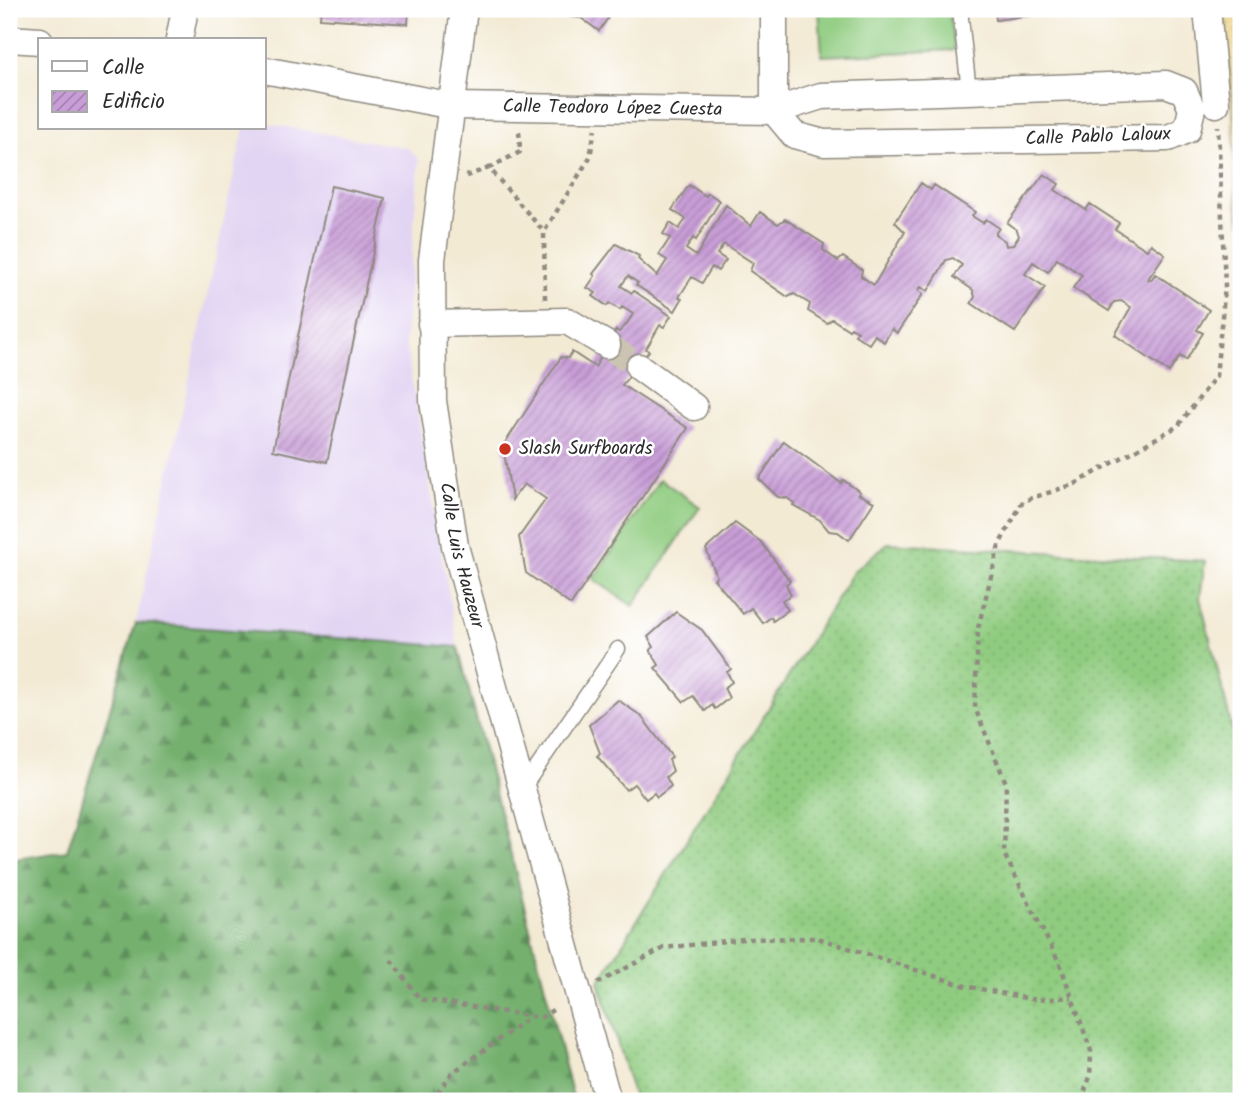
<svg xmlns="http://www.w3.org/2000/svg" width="1250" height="1110" font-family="Kalam,sans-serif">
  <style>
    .built { fill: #e2d4f3 }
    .grass { fill: url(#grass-dots); stroke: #5e7c56; stroke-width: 2 }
    .forest { fill: url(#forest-firs); stroke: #506e4c; stroke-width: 2 }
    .sand { fill: url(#sand-dots); stroke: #8c8264; stroke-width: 2 }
    .pitch { fill: #90cc80; stroke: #5e7c56; stroke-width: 2 }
    .building { fill: url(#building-hatch) }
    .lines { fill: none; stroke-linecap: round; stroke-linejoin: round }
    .street-tunnel { stroke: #cbc4b2; stroke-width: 26; stroke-dasharray: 26 13; stroke-linecap: butt }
    .lane-casing { stroke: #8f8a80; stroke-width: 17 }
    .street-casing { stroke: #8f8a80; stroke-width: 29 }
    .path { stroke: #8f8a80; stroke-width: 4.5; stroke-dasharray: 5 5; stroke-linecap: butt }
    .lane { stroke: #fff; stroke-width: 14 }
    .street { stroke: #fff; stroke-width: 26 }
    .poi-dot { fill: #c8321e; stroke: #fff; stroke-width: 2.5 }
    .labels { text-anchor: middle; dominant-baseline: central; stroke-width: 5; stroke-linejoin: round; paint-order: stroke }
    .street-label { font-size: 19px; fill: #2b2b2b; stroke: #fff }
    .poi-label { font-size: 19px; fill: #2b2b2b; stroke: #fff; text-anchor: start }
  </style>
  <defs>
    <pattern id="grass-dots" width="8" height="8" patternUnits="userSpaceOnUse" patternTransform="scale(1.75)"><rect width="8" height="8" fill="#90cc80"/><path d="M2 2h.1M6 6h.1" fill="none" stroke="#7caf6f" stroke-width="1.8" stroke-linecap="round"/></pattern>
    <pattern id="forest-firs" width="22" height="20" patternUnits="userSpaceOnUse" patternTransform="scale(1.75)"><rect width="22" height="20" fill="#74b06e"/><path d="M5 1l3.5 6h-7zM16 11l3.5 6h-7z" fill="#5f8f5b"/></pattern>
    <pattern id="sand-dots" width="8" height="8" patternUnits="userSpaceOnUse" patternTransform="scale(1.75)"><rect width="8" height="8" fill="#eeda9e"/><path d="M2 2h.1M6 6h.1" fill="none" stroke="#cb8" stroke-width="1.8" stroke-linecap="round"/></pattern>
    <pattern id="building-hatch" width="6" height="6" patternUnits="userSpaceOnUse" patternTransform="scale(1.75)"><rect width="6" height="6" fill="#c99ed8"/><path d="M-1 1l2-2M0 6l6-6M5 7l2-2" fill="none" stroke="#a381af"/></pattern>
  </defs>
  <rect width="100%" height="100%" fill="#fff"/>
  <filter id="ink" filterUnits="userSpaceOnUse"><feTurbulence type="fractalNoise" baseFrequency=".0143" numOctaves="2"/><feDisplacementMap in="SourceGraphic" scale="14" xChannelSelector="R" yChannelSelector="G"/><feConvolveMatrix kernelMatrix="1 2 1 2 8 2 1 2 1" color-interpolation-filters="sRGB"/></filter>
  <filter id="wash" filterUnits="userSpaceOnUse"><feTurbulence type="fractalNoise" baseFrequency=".00686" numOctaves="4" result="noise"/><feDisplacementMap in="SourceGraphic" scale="28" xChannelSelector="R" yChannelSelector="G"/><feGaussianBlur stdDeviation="1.57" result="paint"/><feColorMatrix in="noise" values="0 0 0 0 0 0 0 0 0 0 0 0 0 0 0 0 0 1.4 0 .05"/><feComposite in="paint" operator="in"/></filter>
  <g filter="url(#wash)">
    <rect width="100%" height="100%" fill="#f3ead4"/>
    <polygon class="built" points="264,123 408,148 419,160 405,341 458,647 136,623 244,128 264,128"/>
    <polygon class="grass" points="888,543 1205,561 1200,598 1241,765 1241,1101 635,1101 599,982 854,571"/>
    <polygon class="forest" points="136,623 458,647 574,1101 9,1101 9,860 67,851"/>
    <polygon class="sand" points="1224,9 1241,9 1241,224 1237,204 1233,111"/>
    <g class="pitch">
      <polygon points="819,9 949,9 955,50 822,56"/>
      <polygon points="660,479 700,507 633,606 593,579"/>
    </g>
    <g id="blocks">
      <g class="building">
        <polygon points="321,9 409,9 408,24 320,18"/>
        <polygon points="571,9 614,9 599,31 581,18 570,17"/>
        <polygon points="995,9 1068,9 1069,10 996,20"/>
        <polygon points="1044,174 1059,184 1055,190 1086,210 1090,204 1119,223 1115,229 1147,250 1151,244 1165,254 1148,279 1151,280 1155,274 1209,310 1197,330 1203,333 1186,360 1180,356 1169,372 1115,335 1131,307 1121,301 1114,302 1109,311 1073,288 1082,275 1057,259 1048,272 1033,262 1025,274 1045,287 1015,332 971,303 975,297 973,290 954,277 962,265 953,258 946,260 928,291 921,287 918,290 923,294 897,333 892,329 884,342 875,335 869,344 855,335 858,331 851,327 849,330 832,319 827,323 808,311 810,304 794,294 788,297 750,271 753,263 724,244 717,254 726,260 718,271 712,267 702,283 692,277 679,297 682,299 675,311 636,285 638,283 628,276 621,286 632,293 634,291 671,316 664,327 660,325 646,349 649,351 622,385 688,428 571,605 526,573 519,537 546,499 524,484 512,500 503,446 561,357 568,358 572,352 595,367 616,330 619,332 626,325 633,314 622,307 620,310 609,303 607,306 593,296 596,293 587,288 595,276 593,274 616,244 639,256 638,259 657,276 667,260 659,255 670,238 663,234 670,223 679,229 686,219 672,210 689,185 706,196 708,193 720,201 696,240 693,238 686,249 696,256 726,205 751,226 760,212 778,224 785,219 824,244 823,250 838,261 843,257 862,270 861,276 874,285 905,232 895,222 921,183 931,190 934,185 975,212 972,216 983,223 986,219 999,228 995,234 1005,241 1006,246 1013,245 1019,236 1017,230 1007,223"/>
        <polygon points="331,186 385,198 327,462 273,450"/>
        <polygon points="784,441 841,483 843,480 860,492 858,494 874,502 849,540 838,532 829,531 820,520 793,505 794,503 787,498 778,497 759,479"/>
        <polygon points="735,523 761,542 790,581 786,584 791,595 782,600 788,610 773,621 771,617 763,623 751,608 743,614 714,579 717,577 706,549"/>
        <polygon points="676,612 702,630 731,669 727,672 732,682 724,688 729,698 715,709 712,705 705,711 693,696 684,702 655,668 659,665 650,650 654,647 648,637"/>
        <polygon points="618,700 641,716 672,757 669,760 673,771 666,777 671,786 657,797 654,793 646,799 634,784 626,790 597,756 600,753 589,725"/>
      </g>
    </g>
  </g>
  <g filter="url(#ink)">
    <use href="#blocks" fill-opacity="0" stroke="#8f8a80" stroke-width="2"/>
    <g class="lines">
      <polyline class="street-tunnel" points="607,345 639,367"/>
      <g class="lane-casing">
        <g id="lane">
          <polyline points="960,9 969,91"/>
          <polyline points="523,788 618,649"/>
        </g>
      </g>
      <g class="street-casing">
        <g id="street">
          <path id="s1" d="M 464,9 L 432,260 L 433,401 L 455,546 L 608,1101"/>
          <polyline points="1207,9 1216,104"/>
          <polyline points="9,39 40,41"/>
          <polyline points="179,40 185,9"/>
          <path id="s2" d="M 264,70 L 453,106 L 774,111 L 774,9"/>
          <polygon points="1166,84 1184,91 1192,109 1187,130 1168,138 824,143 794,135 774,111 821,96"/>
          <polyline points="431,324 567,321 607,345"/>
          <polyline points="639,367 694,407"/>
        </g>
      </g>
      <g class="path">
        <polyline points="489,168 520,152 519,128"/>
        <polyline points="466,176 489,168 544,232"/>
        <polyline points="545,299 544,232 590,157 595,129"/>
        <polyline points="391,960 420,999 531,1016 542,1017 557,1007"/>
        <polyline points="598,983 664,948 744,939 818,938 965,986 1037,1000 1072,997"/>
        <polyline points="432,1101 452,1073 530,1017"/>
        <polyline points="1081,1101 1090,1077 1091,1051 1060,964 1004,854 1006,783 975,708 978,628 999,545 1023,501 1075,484 1178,426 1216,376 1225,286 1218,126"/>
      </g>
      <use href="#lane" class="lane"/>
      <use href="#street" class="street"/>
    </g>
  </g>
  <circle class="poi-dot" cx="505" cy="449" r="7"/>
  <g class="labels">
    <g class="street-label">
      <text stroke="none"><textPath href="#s2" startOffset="352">Calle Teodoro López Cuesta</textPath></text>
      <text transform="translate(1098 137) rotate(-2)">Calle Pablo Laloux</text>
      <text stroke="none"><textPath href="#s1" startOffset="551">Calle Luis Hauzeur</textPath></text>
    </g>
    <g class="poi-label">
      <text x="519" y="449">Slash Surfboards</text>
    </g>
  </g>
  <rect width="1250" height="1110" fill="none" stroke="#fff" stroke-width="35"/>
  <rect x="38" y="38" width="228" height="91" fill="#ffffff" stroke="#aaaaaa" stroke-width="2"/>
  <rect x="52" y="61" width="35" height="10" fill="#ffffff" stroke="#aaaaaa" stroke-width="2"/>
  <text x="102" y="74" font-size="21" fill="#2b2b2b">Calle</text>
  <rect x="52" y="91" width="35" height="21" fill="url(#building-hatch)" stroke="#aaaaaa" stroke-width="2"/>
  <text x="102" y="108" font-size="21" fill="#2b2b2b">Edificio</text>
</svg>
